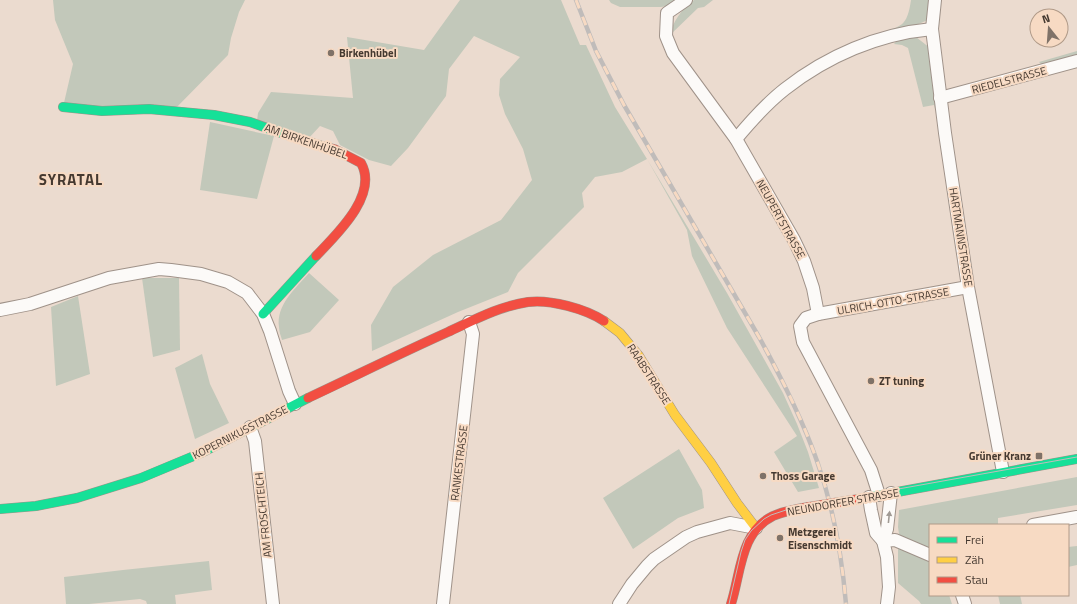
<svg xmlns="http://www.w3.org/2000/svg" width="1077" height="604" font-family="'Titillium Web',sans-serif">
  <style>
    .green { fill: #c2c8ba }
    .lines { fill: none; stroke-linecap: round; stroke-linejoin: round }
    .street-casing { stroke: #9f9289; stroke-width: 14 }
    .fast-casing { stroke: #9f9289; stroke-width: 10 }
    .slow-casing { stroke: #9f9289; stroke-width: 10 }
    .jam-casing { stroke: #9f9289; stroke-width: 10 }
    .street { stroke: #fcfaf8; stroke-width: 12 }
    .fast { stroke: #16e098; stroke-width: 9 }
    .slow { stroke: #ffcf43; stroke-width: 9 }
    .jam { stroke: #f24e42; stroke-width: 9 }
    .tram { stroke: #c0bcba; stroke-width: 1 }
    .rail-casing { stroke: #c0bcba; stroke-width: 4.5 }
    .rail { stroke: #f7dac3; stroke-width: 3; stroke-dasharray: 9; stroke-linecap: butt }
    .jam-bridge-casing { stroke: #9f9289; stroke-width: 10; stroke-linecap: butt }
    .jam-bridge { stroke: #f24e42; stroke-width: 9 }
    .oneway { fill: #a09a94 }
    .poi-dot { fill: #7f7268; stroke: #f7dac3; stroke-width: 1.5 }
    .labels { text-anchor: middle; dominant-baseline: central; stroke-width: 4; stroke-linejoin: round; paint-order: stroke }
    .poi-label { font-size: 11px; font-weight: bold; fill: #453930; stroke: #f7dac3; text-anchor: start }
    .street-label { font-size: 11px; fill: #453930; stroke: #f7dac3 }
    .district-label { font-size: 15px; font-weight: bold; letter-spacing: 1px; fill: #453930; stroke: #f7dac3 }
  </style>
  <rect width="100%" height="100%" fill="#ebdbcf"/>
  <g class="green">
    <polygon points="53,0 245,0 239,12 231,38 228,55 172,112 63,107 73,64 55,20"/>
    <polygon points="460,0 561,0 580,45 586,45 615,107 647,159 727,293 783,393 797,424 808,452 819,488 798,492 774,452 797,436 727,328 692,256 687,230 647,159 622,172 595,177 582,193 584,207 518,273 508,292 458,312 372,351 371,325 393,287 433,255 501,220 532,180 523,149 505,114 499,95 500,79 520,57 474,36 449,69 446,96 408,148 391,166 369,160 340,145 333,131 320,126 308,139 257,121 258,113 271,92 353,98 347,37 424,50"/>
    <polygon points="609,0 681,0 672,5 661,7 620,7 611,3"/>
    <path d="M 694,0 L 713,0 L 704,7 L 698,8 L 669,36 C 674,20 681,10 694,0 Z"/>
    <path d="M 911,0 L 931,0 L 928,20 L 916,25 L 879,35 L 877,34 C 902,26 907,27 911,0 Z"/>
    <polygon points="900,37 916,37 930,48 939,106 935,109 934,105 923,107 908,48 902,45 894,44"/>
    <polygon points="1077,51 1077,56 1046,64 1041,64 1039,62"/>
    <polygon points="210,122 274,136 257,199 200,190"/>
    <path d="M 309,273 L 339,300 L 310,332 L 282,340 C 281,336 279,332 279,327 C 276,305 295,289 309,273 Z"/>
    <polygon points="142,278 179,278 180,350 153,357"/>
    <polygon points="78,296 90,374 56,386 51,307"/>
    <polygon points="202,354 210,384 229,423 195,439 175,368"/>
    <polygon points="679,449 702,490 704,508 678,518 633,549 603,498"/>
    <polygon points="1077,477 1077,505 998,518 998,525 981,525 980,524 978,525 930,525 930,550 902,537 899,534 898,527 899,510"/>
    <polygon points="898,546 930,562 930,595 949,595 952,604 921,604 919,601 898,583"/>
    <polygon points="1077,546 1077,565 1068,567 1068,547"/>
    <polygon points="209,561 212,590 175,595 176,604 147,604 146,601 140,599 89,604 66,604 64,577 123,570"/>
    <polygon points="998,595 1020,595 1022,604 1000,604"/>
  </g>
  <g class="lines">
    <g class="street-casing">
      <g id="street">
        <polyline points="686,0 667,13 666,36 673,53 736,139 794,240 804,261 813,288 818,314"/>
        <polyline points="935,0 932,29 945,133 968,287 1003,472"/>
        <polyline points="940,98 1077,61"/>
        <path d="M 736,139 C 751,121 767,103 785,89 C 827,56 878,34 932,29"/>
        <polyline points="0,310 30,304 109,278 159,269 171,270 201,274 228,282 247,293 263,314 270,331 289,391 295,404"/>
        <polyline points="250,427 255,441 273,604"/>
        <polyline points="879,495 871,470 803,342 800,326 806,318 818,314 968,287"/>
        <polyline points="869,497 871,510 876,533 883,541 887,557 889,587 887,604"/>
        <polyline points="1033,525 1077,517"/>
        <polyline points="883,541 895,540 930,555"/>
        <polyline points="883,541 887,529 891,493"/>
        <polyline points="962,595 965,604"/>
        <polyline points="443,604 473,334 469,322"/>
        <polyline points="619,604 632,584 647,566 654,559 686,537 697,532 730,523 756,528"/>
      </g>
    </g>
    <g class="fast-casing">
      <g id="fast">
        <polyline points="63,107 102,111 149,109 214,115 250,122 284,134 322,146"/>
        <polyline points="263,314 316,256"/>
        <polyline points="859,499 1077,459"/>
        <polyline points="0,509 36,506 77,498 141,478 201,453 308,398"/>
      </g>
    </g>
    <g class="slow-casing">
      <polyline id="slow" points="604,321 620,333 639,356 675,415 711,463 737,503 756,528"/>
    </g>
    <g class="jam-casing">
      <g id="jam">
        <path d="M 316,256 C 336,235 379,195 361,163 L 334,149 L 322,146"/>
        <path d="M 308,398 C 355,376 401,353 448,332 C 474,320 500,306 528,302 C 550,299 586,309 604,321"/>
        <path d="M 731,604 C 741,573 740,532 773,516 C 784,511 797,509 809,507"/>
      </g>
    </g>
    <use href="#street" class="street"/>
    <use href="#fast" class="fast"/>
    <use href="#slow" class="slow"/>
    <use href="#jam" class="jam"/>
    <polyline class="tram" points="729,604 741,552 745,540 751,531 764,519 771,515 789,509 809,505 1077,457"/>
    <g class="rail-casing">
      <path id="rail" d="M 576,0 L 596,51 L 624,105 L 759,337 C 781,377 802,418 817,461 C 833,506 842,557 846,604"/>
    </g>
    <use href="#rail" class="rail"/>
    <g class="jam-bridge-casing">
      <polyline id="jam-bridge" points="809,507 859,499"/>
    </g>
    <use href="#jam-bridge" class="jam-bridge"/>
  </g>
  <defs><path id="oneway-solid" d="M-6-.8H1V-3.2L6.5 0L1 3.2V.8H-6Z"/></defs>
  <use class="oneway" href="#oneway-solid" transform="translate(889 517) rotate(-84)"/>
  <g class="poi-dot">
    <circle cx="331" cy="53" r="4"/>
    <circle cx="871" cy="381" r="4"/>
    <rect x="1035" y="452" width="8" height="8" rx="2"/>
    <circle cx="763" cy="476" r="4"/>
    <circle cx="780" cy="538" r="4"/>
  </g>
  <g class="labels">
    <g class="poi-label">
      <text x="339" y="53">Birkenhübel</text>
      <text x="879" y="381">ZT tuning</text>
      <text x="1031" y="456" text-anchor="end">Grüner Kranz</text>
      <text x="771" y="476">Thoss Garage</text>
      <text x="788" y="532">Metzgerei<tspan x="788" dy="13">Eisenschmidt</tspan></text>
    </g>
    <g class="street-label">
      <text transform="translate(1009 80) rotate(-15)">RIEDELSTRASSE</text>
      <text transform="translate(306 141) rotate(19)">AM BIRKENHÜBEL</text>
      <text transform="translate(781 219) rotate(61)">NEUPERTSTRASSE</text>
      <text transform="translate(961 237) rotate(81)">HARTMANNSTRASSE</text>
      <text transform="translate(893 301) rotate(-10)">ULRICH-OTTO-STRASSE</text>
      <text transform="translate(649 374) rotate(57)">RAABSTRASSE</text>
      <text transform="translate(240 432) rotate(-27)">KOPERNIKUSSTRASSE</text>
      <text transform="translate(459 463) rotate(-83)">RANKESTRASSE</text>
      <text transform="translate(843 502) rotate(-10)">NEUNDORFER STRASSE</text>
      <text transform="translate(263 515) rotate(-96)">AM FROSCHTEICH</text>
    </g>
    <g class="district-label">
      <text x="71" y="179">SYRATAL</text>
    </g>
  </g>
  <rect x="929" y="524" width="140" height="72" fill="#f7dac3" stroke="#b09a88"/>
  <rect x="937" y="537" width="20" height="6" fill="#16e098" stroke="#b09a88"/>
  <text x="965" y="544" font-size="12" fill="#453930">Frei</text>
  <rect x="937" y="557" width="20" height="6" fill="#ffcf43" stroke="#b09a88"/>
  <text x="965" y="564" font-size="12" fill="#453930">Zäh</text>
  <rect x="937" y="577" width="20" height="6" fill="#f24e42" stroke="#b09a88"/>
  <text x="965" y="584" font-size="12" fill="#453930">Stau</text>
  <g transform="translate(1049 28) rotate(343)"><circle r="19" fill="#f7dac3" stroke="#b09a88"/>
  <path d="M0-3L7 15L0 10L-7 15Z" fill="#7f7268"/>
  <text y="-6" font-size="11" font-weight="bold" text-anchor="middle" fill="#453930">N</text>
  </g>
</svg>
